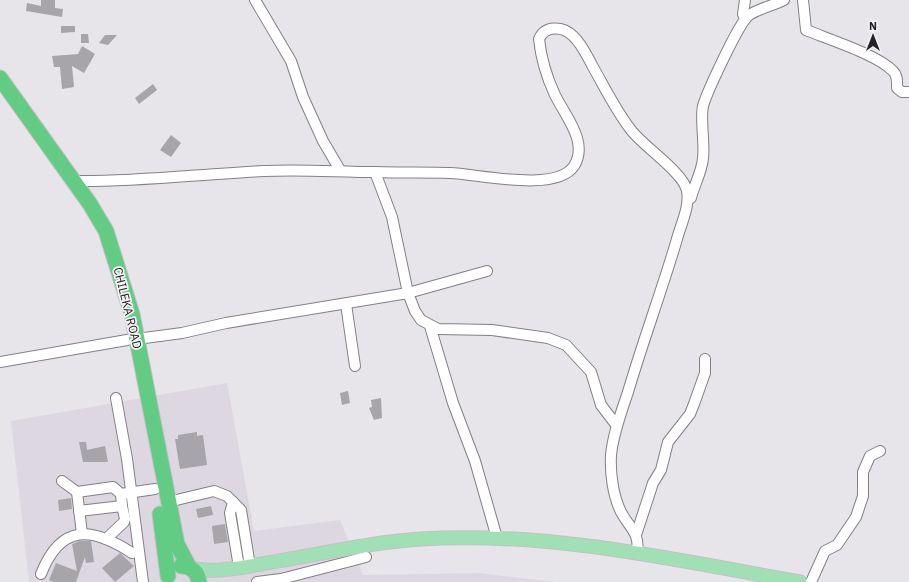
<svg xmlns="http://www.w3.org/2000/svg" width="909" height="582" font-family="'IBM Plex Sans',sans-serif">
  <style>
    .built { fill: #ddd7e2 }
    .building { fill: #a7a5a9 }
    .lines { fill: none; stroke-linecap: round; stroke-linejoin: round }
    .minor-casing { stroke: #828084; stroke-width: 12 }
    .major-casing { stroke: #c2c2c2; stroke-width: 15 }
    .highway-casing { stroke: #c2c2c2; stroke-width: 17 }
    .minor { stroke: #fff; stroke-width: 10 }
    .major { stroke: #a1e0b5; stroke-width: 13 }
    .highway { stroke: #62cc84; stroke-width: 15 }
    .labels { text-anchor: middle; dominant-baseline: central; stroke-width: 3.5; stroke-linejoin: round; paint-order: stroke }
    .street-label { font-size: 12px; fill: #252425; stroke: #f4f2f6 }
  </style>
  <rect width="100%" height="100%" fill="#e7e5e9"/>
  <polygon class="built" points="227,383 254,531 340,520 363,575 478,573 555,582 29,582 11,421"/>
  <g class="building">
    <polygon points="41,0 55,0 55,8 63,9 62,17 26,11 27,3 41,6"/>
    <polygon points="61,26 75,26 75,32 61,33"/>
    <polygon points="81,34 88,34 89,43 81,43"/>
    <polygon points="105,35 117,35 108,45 99,43"/>
    <polygon points="82,46 95,54 84,73 72,66 74,87 62,89 60,67 54,67 52,56 78,54"/>
    <polygon points="153,84 157,90 139,104 135,98"/>
    <polygon points="171,135 181,143 171,157 160,150"/>
    <polygon points="348,391 350,403 342,405 340,393"/>
    <polygon points="381,398 382,418 374,420 369,408 372,407 371,400"/>
    <polygon points="197,432 197,436 203,435 207,465 180,469 175,439 178,439 178,435"/>
    <polygon points="79,442 86,442 87,450 105,446 108,462 83,462"/>
    <polygon points="71,498 72,509 59,511 58,500"/>
    <polygon points="211,506 213,515 198,518 196,509"/>
    <polygon points="225,524 228,542 214,544 212,526"/>
    <polygon points="80,541 91,541 94,562 86,563 85,557 76,582 54,582 49,580 56,563 77,571 72,544"/>
    <polygon points="120,553 134,566 115,582 102,568"/>
  </g>
  <g class="lines">
    <g class="minor-casing">
      <g id="minor">
        <polyline points="255,0 291,61 303,97 323,141 340,170"/>
        <polyline points="745,0 743,14 745,19"/>
        <path d="M 803,0 L 806,30 C 828,39 878,55 893,71 C 898,76 897,82 897,88 L 902,92 L 908,92"/>
        <polyline points="375,172 392,217 408,293 415,311 421,320 438,329 492,330 548,338 566,345 591,372 601,405 617,426"/>
        <path d="M 74,181 C 137,182 200,174 264,171 C 301,169 339,172 376,172 C 401,173 425,172 450,173 C 479,174 556,193 574,166 C 589,142 565,116 555,95 C 547,78 541,58 539,39 C 545,25 563,26 573,36 C 582,44 587,56 593,67 C 605,88 616,111 631,130 C 644,147 684,173 687,191 C 690,206 681,224 677,239 C 662,290 643,341 628,392 C 621,413 613,434 611,455 C 610,473 613,496 621,512 C 630,529 640,532 637,553"/>
        <path d="M 691,198 C 694,185 702,172 703,158 C 705,143 700,120 703,106 C 707,92 738,25 748,16 C 754,10 775,5 784,0"/>
        <polyline points="346,304 355,366"/>
        <polyline points="430,326 453,403 475,461 497,538"/>
        <polyline points="137,339 182,333 226,323 408,293 487,271"/>
        <polyline points="0,362 127,340"/>
        <polyline points="116,398 127,459 143,582"/>
        <polyline points="62,481 77,492 113,487 121,494 155,489"/>
        <polyline points="77,492 82,534"/>
        <polyline points="168,502 214,491 227,496 233,502 230,513 239,567"/>
        <polyline points="233,502 241,510 250,566"/>
        <polyline points="79,511 122,506 121,494"/>
        <polyline points="636,535 653,483 661,470 668,442 690,414 694,404 705,373 705,359"/>
        <polyline points="106,539 124,522 125,519 122,506"/>
        <path d="M 41,574 C 61,523 92,527 132,553"/>
        <polyline points="257,582 281,579 366,557"/>
        <polyline points="811,582 825,551 837,545 856,517 863,496 863,472 870,456 880,451"/>
      </g>
    </g>
    <g class="major-casing">
      <path id="major" d="M 193,569 C 220,573 251,566 278,561 C 326,553 373,542 421,539 C 549,531 676,560 800,582"/>
    </g>
    <g class="highway-casing">
      <g id="highway">
        <polyline points="0,78 90,204 106,231 132,314 177,544 189,567"/>
        <polyline points="160,514 168,576"/>
        <path d="M 181,566 C 191,566 198,572 199,582"/>
      </g>
    </g>
    <use href="#minor" class="minor"/>
    <use href="#major" class="major"/>
    <use href="#highway" class="highway"/>
  </g>
  <g class="labels">
    <g class="street-label">
      <text transform="translate(128 308) rotate(76)">CHILEKA ROAD</text>
    </g>
  </g>
  <g transform="translate(873 36)" stroke="#f4f2f6" stroke-width="3" paint-order="stroke">
  <path d="M0-3L7 15L0 10L-7 15Z" fill="#252425"/>
  <text y="-6" font-size="11" font-weight="bold" text-anchor="middle" fill="#252425">N</text>
  </g>
</svg>
